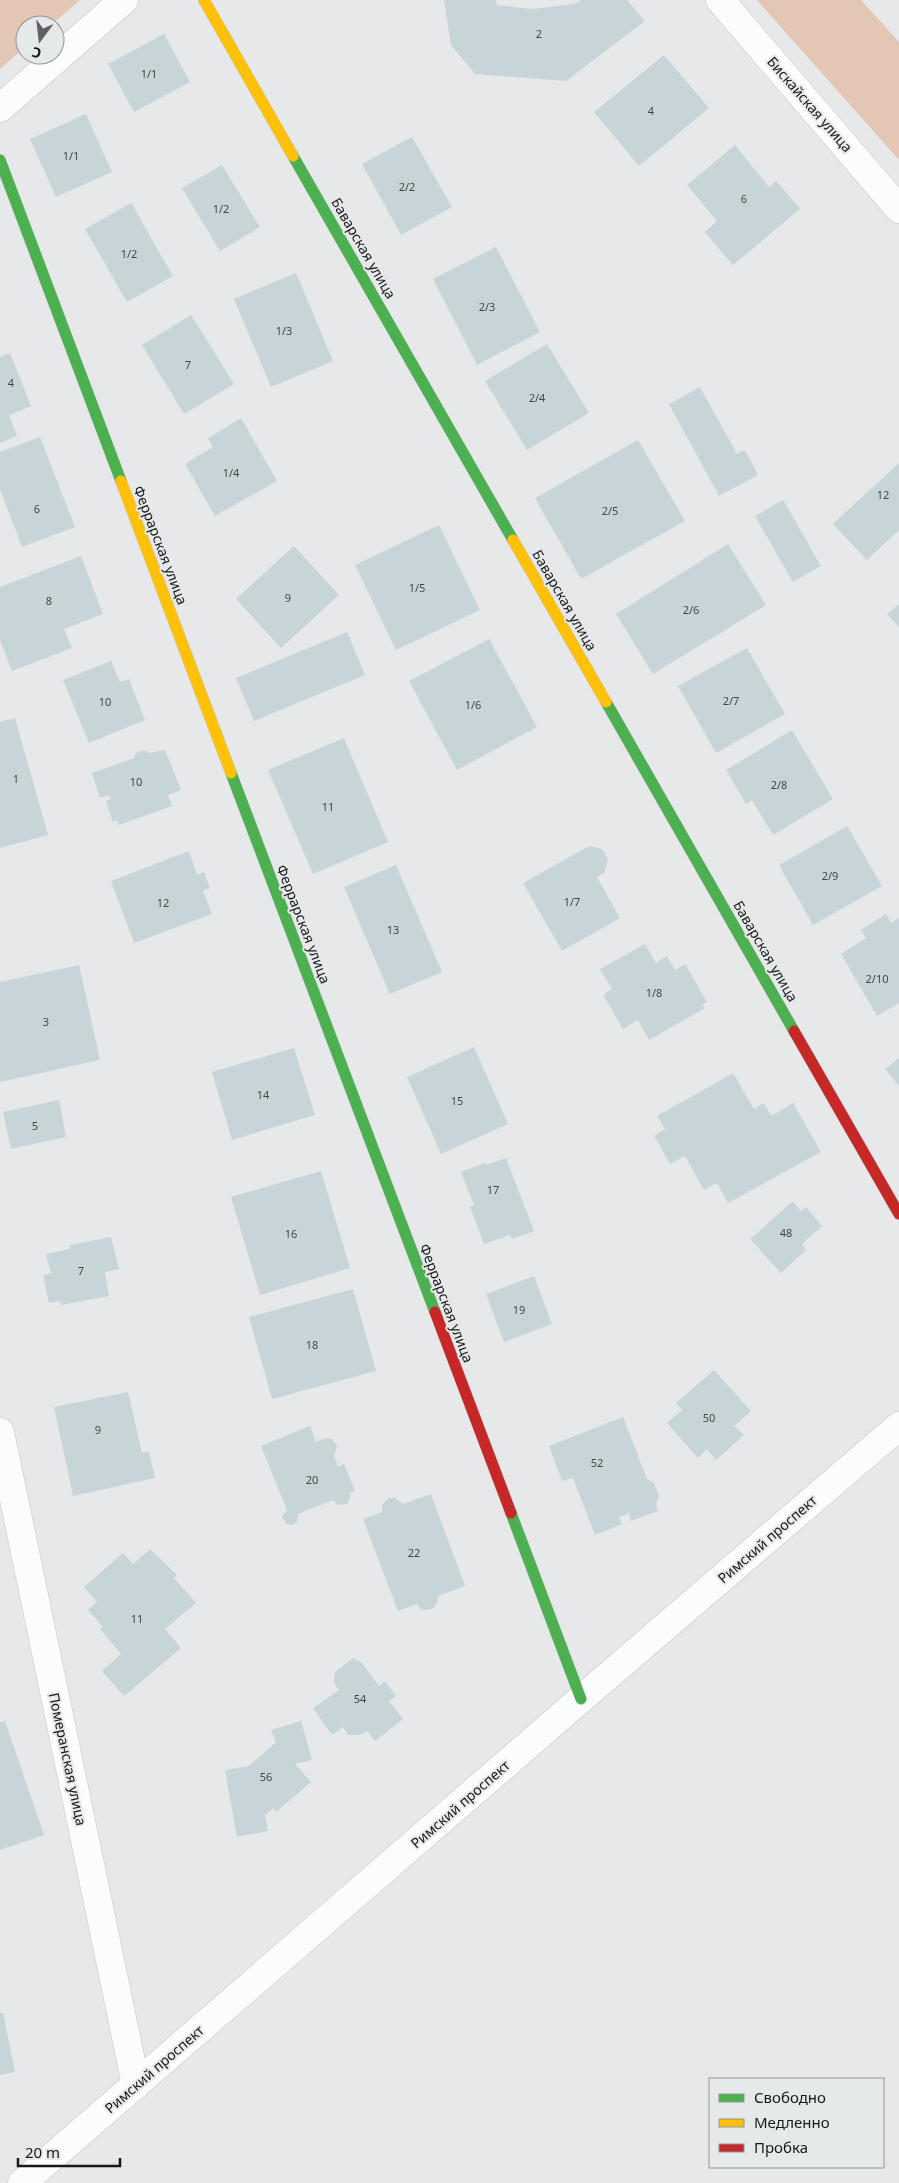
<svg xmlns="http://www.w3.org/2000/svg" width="899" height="2183" font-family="'Noto Sans',sans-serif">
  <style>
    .forest { fill: #e3c7b4 }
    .building { fill: #c7d5d9 }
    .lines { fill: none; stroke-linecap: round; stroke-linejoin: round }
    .street-casing { stroke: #c5c6c7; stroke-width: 29 }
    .fast-casing { stroke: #c5c6c7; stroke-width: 12 }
    .slow-casing { stroke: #c5c6c7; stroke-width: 12 }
    .jam-casing { stroke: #c5c6c7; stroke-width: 12 }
    .street { stroke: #fbfcfc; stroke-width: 28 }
    .fast { stroke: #4caf50; stroke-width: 11 }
    .slow { stroke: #ffc107; stroke-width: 11 }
    .jam { stroke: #c62828; stroke-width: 11 }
    .labels { text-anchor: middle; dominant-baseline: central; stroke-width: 4; stroke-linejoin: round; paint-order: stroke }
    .number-label { font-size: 11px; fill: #434748 }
    .street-label { font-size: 14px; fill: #171818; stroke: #e6e9ea }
  </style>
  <rect width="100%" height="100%" fill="#e7e8e9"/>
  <g class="forest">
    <polygon points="0,0 80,0 51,25 25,25 25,47 0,69"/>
    <polygon points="757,0 861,0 899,42 899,160"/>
  </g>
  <g class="building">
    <polygon points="444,0 496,0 497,5 532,9 575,4 581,0 627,0 645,21 566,81 475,74 451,45"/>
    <polygon points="164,34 190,82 134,112 108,64"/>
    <polygon points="664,55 709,108 639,166 594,112"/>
    <polygon points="86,114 112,172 56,197 30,139"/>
    <polygon points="412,137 452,207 401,235 362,164"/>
    <polygon points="735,145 769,187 776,181 800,209 733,265 705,232 717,221 687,185"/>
    <polygon points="222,165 260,227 220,251 182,188"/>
    <polygon points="131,203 173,276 127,302 85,229"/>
    <polygon points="496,247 540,332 477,365 433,279"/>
    <polygon points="296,273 333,361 271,387 234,299"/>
    <polygon points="191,315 234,384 184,414 142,345"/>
    <polygon points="547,344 589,413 527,450 485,381"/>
    <polygon points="10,353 31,406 9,415 17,436 0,443 0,357"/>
    <polygon points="700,387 737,454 745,450 758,475 719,496 669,404"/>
    <polygon points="241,418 277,481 215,516 185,464 213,447 208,438"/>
    <polygon points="40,437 75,527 22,547 0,489 0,452"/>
    <polygon points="638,440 685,521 581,579 535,498"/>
    <polygon points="899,463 899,530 867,560 833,524"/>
    <polygon points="783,500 821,566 793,582 755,516"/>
    <polygon points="439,525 480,610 396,650 355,565"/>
    <polygon points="728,544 766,605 653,674 616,614"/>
    <polygon points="294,546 339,595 281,648 236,599"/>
    <polygon points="81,556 103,614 64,629 72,648 12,671 0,640 0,587"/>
    <polygon points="899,604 899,627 887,614"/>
    <polygon points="347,632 365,675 254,721 236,678"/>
    <polygon points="489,639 537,727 457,770 409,681"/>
    <polygon points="747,648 785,714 716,753 678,686"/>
    <polygon points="111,661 120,682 129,679 145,720 89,743 63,680"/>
    <polygon points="15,718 48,835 0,848 0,722"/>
    <polygon points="792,730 833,799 773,835 752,800 746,804 726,770"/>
    <polygon points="344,738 388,842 313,874 268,770"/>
    <polygon points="144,750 149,753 165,750 181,790 168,795 172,806 119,825 117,820 113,822 106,801 111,799 109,795 100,798 92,773 134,758 136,753"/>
    <polygon points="847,826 882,886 813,925 779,865"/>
    <polygon points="589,846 602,849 608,859 604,873 597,877 620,918 562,951 523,883"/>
    <polygon points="189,851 197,875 204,872 210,888 203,891 212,914 134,943 111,881"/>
    <polygon points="396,865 442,972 390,994 344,887"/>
    <polygon points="886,914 891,923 899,918 899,1003 877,1016 841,954 866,938 861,930"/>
    <polygon points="645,944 656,963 667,956 675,970 685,964 707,1002 702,1004 705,1008 649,1040 638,1020 623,1029 603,995 612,989 600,969"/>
    <polygon points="79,965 100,1060 0,1082 0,982"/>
    <polygon points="474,1047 508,1124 441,1154 407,1077"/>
    <polygon points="294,1048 315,1115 232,1140 212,1072"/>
    <polygon points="899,1058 899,1086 885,1069"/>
    <polygon points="733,1073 754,1109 764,1103 771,1116 793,1103 821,1152 728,1203 717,1183 704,1190 685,1156 670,1164 654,1136 665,1129 657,1116"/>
    <polygon points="59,1100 66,1137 11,1149 3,1112"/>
    <polygon points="506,1158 534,1231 512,1239 510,1235 484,1244 470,1207 474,1205 461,1172 485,1163 486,1165"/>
    <polygon points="321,1171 350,1268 260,1295 231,1197"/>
    <polygon points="793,1201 801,1211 806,1207 822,1226 802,1244 806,1250 781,1273 750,1239"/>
    <polygon points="111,1237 119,1269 105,1272 109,1296 61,1305 60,1301 49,1303 43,1275 51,1273 46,1254 70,1249 70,1245"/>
    <polygon points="534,1276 552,1324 504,1342 486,1294"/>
    <polygon points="353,1289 376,1371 272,1399 249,1317"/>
    <polygon points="714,1370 751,1411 734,1426 744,1435 716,1460 707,1449 698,1458 667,1423 682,1410 676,1403"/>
    <polygon points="128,1392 142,1453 149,1452 155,1478 73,1496 54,1407"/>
    <polygon points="623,1417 647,1479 654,1483 659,1496 656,1504 658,1511 631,1521 629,1513 619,1517 622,1524 595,1535 573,1478 562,1481 549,1446"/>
    <polygon points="310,1426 316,1442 325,1438 331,1439 336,1444 337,1447 334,1455 338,1467 344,1464 355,1491 350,1493 350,1499 347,1504 337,1505 333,1500 298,1514 297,1522 292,1525 287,1524 282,1517 287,1510 261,1446"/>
    <polygon points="431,1494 465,1586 438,1596 437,1603 432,1609 422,1610 417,1604 398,1611 363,1519 382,1512 382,1505 389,1498 395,1498 403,1504"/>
    <polygon points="150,1549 177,1575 174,1578 196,1603 165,1629 181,1648 124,1696 102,1671 121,1654 100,1629 103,1627 88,1610 97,1602 84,1587 123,1553 133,1564"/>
    <polygon points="353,1658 362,1663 379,1686 385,1681 396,1696 389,1701 403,1719 375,1741 367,1731 360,1735 348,1735 343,1727 332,1735 313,1708 339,1690 334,1683 335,1672"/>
    <polygon points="5,1721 44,1835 0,1850 0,1722"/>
    <polygon points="301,1721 312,1760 295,1764 311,1782 276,1812 273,1808 265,1815 268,1831 237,1837 225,1770 249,1766 276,1742 271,1730"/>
    <polygon points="0,2013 3,2013 15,2072 0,2075"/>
  </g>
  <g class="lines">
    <g class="street-casing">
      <g id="street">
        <polyline points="720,0 899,209"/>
        <polyline points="0,108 124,0"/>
        <polyline points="0,1432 136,2085"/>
        <polyline points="22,2183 581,1699 899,1426"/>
      </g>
    </g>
    <g class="fast-casing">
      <g id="fast">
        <polyline points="293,156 513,540"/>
        <polyline points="0,160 121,481"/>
        <polyline points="606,702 794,1031"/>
        <polyline points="231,773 435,1312"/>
        <polyline points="511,1513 581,1699"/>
      </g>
    </g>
    <g class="slow-casing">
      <g id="slow">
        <polyline points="204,0 293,156"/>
        <polyline points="121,481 231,773"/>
        <polyline points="513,540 606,702"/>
      </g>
    </g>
    <g class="jam-casing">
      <g id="jam">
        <polyline points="794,1031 899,1214"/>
        <polyline points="435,1312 511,1513"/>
      </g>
    </g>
    <use href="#street" class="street"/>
    <use href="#fast" class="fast"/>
    <use href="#slow" class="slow"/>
    <use href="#jam" class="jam"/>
  </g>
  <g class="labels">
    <g class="number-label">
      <text x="539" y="33">2</text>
      <text x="149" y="73">1/1</text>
      <text x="651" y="110">4</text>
      <text x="71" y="155">1/1</text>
      <text x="407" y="186">2/2</text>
      <text x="744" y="198">6</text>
      <text x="221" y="208">1/2</text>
      <text x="129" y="253">1/2</text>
      <text x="487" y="306">2/3</text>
      <text x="284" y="330">1/3</text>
      <text x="188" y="364">7</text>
      <text x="11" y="382">4</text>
      <text x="537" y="397">2/4</text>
      <text x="231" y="472">1/4</text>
      <text x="883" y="494">12</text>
      <text x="37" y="508">6</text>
      <text x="610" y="510">2/5</text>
      <text x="417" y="587">1/5</text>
      <text x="288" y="597">9</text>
      <text x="49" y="600">8</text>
      <text x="691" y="609">2/6</text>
      <text x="731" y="700">2/7</text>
      <text x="105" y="701">10</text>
      <text x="473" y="704">1/6</text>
      <text x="16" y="778">1</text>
      <text x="136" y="781">10</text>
      <text x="779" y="784">2/8</text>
      <text x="328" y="806">11</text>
      <text x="830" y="875">2/9</text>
      <text x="572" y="901">1/7</text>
      <text x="163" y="902">12</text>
      <text x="393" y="929">13</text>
      <text x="877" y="978">2/10</text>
      <text x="654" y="992">1/8</text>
      <text x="46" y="1021">3</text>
      <text x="263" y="1094">14</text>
      <text x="457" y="1100">15</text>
      <text x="35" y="1125">5</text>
      <text x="493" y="1189">17</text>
      <text x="786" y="1232">48</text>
      <text x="291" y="1233">16</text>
      <text x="81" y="1270">7</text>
      <text x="519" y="1309">19</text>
      <text x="312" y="1344">18</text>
      <text x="709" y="1417">50</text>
      <text x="98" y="1429">9</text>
      <text x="597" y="1462">52</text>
      <text x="312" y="1479">20</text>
      <text x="414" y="1552">22</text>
      <text x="137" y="1618">11</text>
      <text x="360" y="1698">54</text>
      <text x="266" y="1776">56</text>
    </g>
    <g class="street-label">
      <text transform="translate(810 104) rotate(49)">Бискайская улица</text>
      <text transform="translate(364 248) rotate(60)">Баварская улица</text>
      <text transform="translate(161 545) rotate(69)">Феррарская улица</text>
      <text transform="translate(565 600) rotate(60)">Баварская улица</text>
      <text transform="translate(304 924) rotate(69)">Феррарская улица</text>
      <text transform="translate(766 951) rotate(60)">Баварская улица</text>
      <text transform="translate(447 1303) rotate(69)">Феррарская улица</text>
      <text transform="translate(767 1539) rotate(-41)">Римский проспект</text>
      <text transform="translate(68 1759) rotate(78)">Померанская улица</text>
      <text transform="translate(460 1804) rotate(-41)">Римский проспект</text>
      <text transform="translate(154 2069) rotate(-41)">Римский проспект</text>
    </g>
  </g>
  <rect x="709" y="2078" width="175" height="90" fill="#e6e9ea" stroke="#939596"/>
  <rect x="719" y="2094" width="25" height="8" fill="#4caf50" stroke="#939596"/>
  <text x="754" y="2103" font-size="15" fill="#171818">Свободно</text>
  <rect x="719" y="2119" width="25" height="8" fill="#ffc107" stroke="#939596"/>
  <text x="754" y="2128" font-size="15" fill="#171818">Медленно</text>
  <rect x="719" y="2144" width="25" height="8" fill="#c62828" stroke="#939596"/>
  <text x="754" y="2153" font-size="15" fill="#171818">Пробка</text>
  <g transform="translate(40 40) rotate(195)"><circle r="24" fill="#e6e9ea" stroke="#939596"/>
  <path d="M0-4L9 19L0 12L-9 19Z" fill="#606161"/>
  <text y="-8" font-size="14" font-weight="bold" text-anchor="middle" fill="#171818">С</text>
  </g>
  <path d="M18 2158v8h102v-8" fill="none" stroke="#171818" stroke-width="2.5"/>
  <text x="25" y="2158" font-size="15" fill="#171818" stroke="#e6e9ea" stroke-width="4" paint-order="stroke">20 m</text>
</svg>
